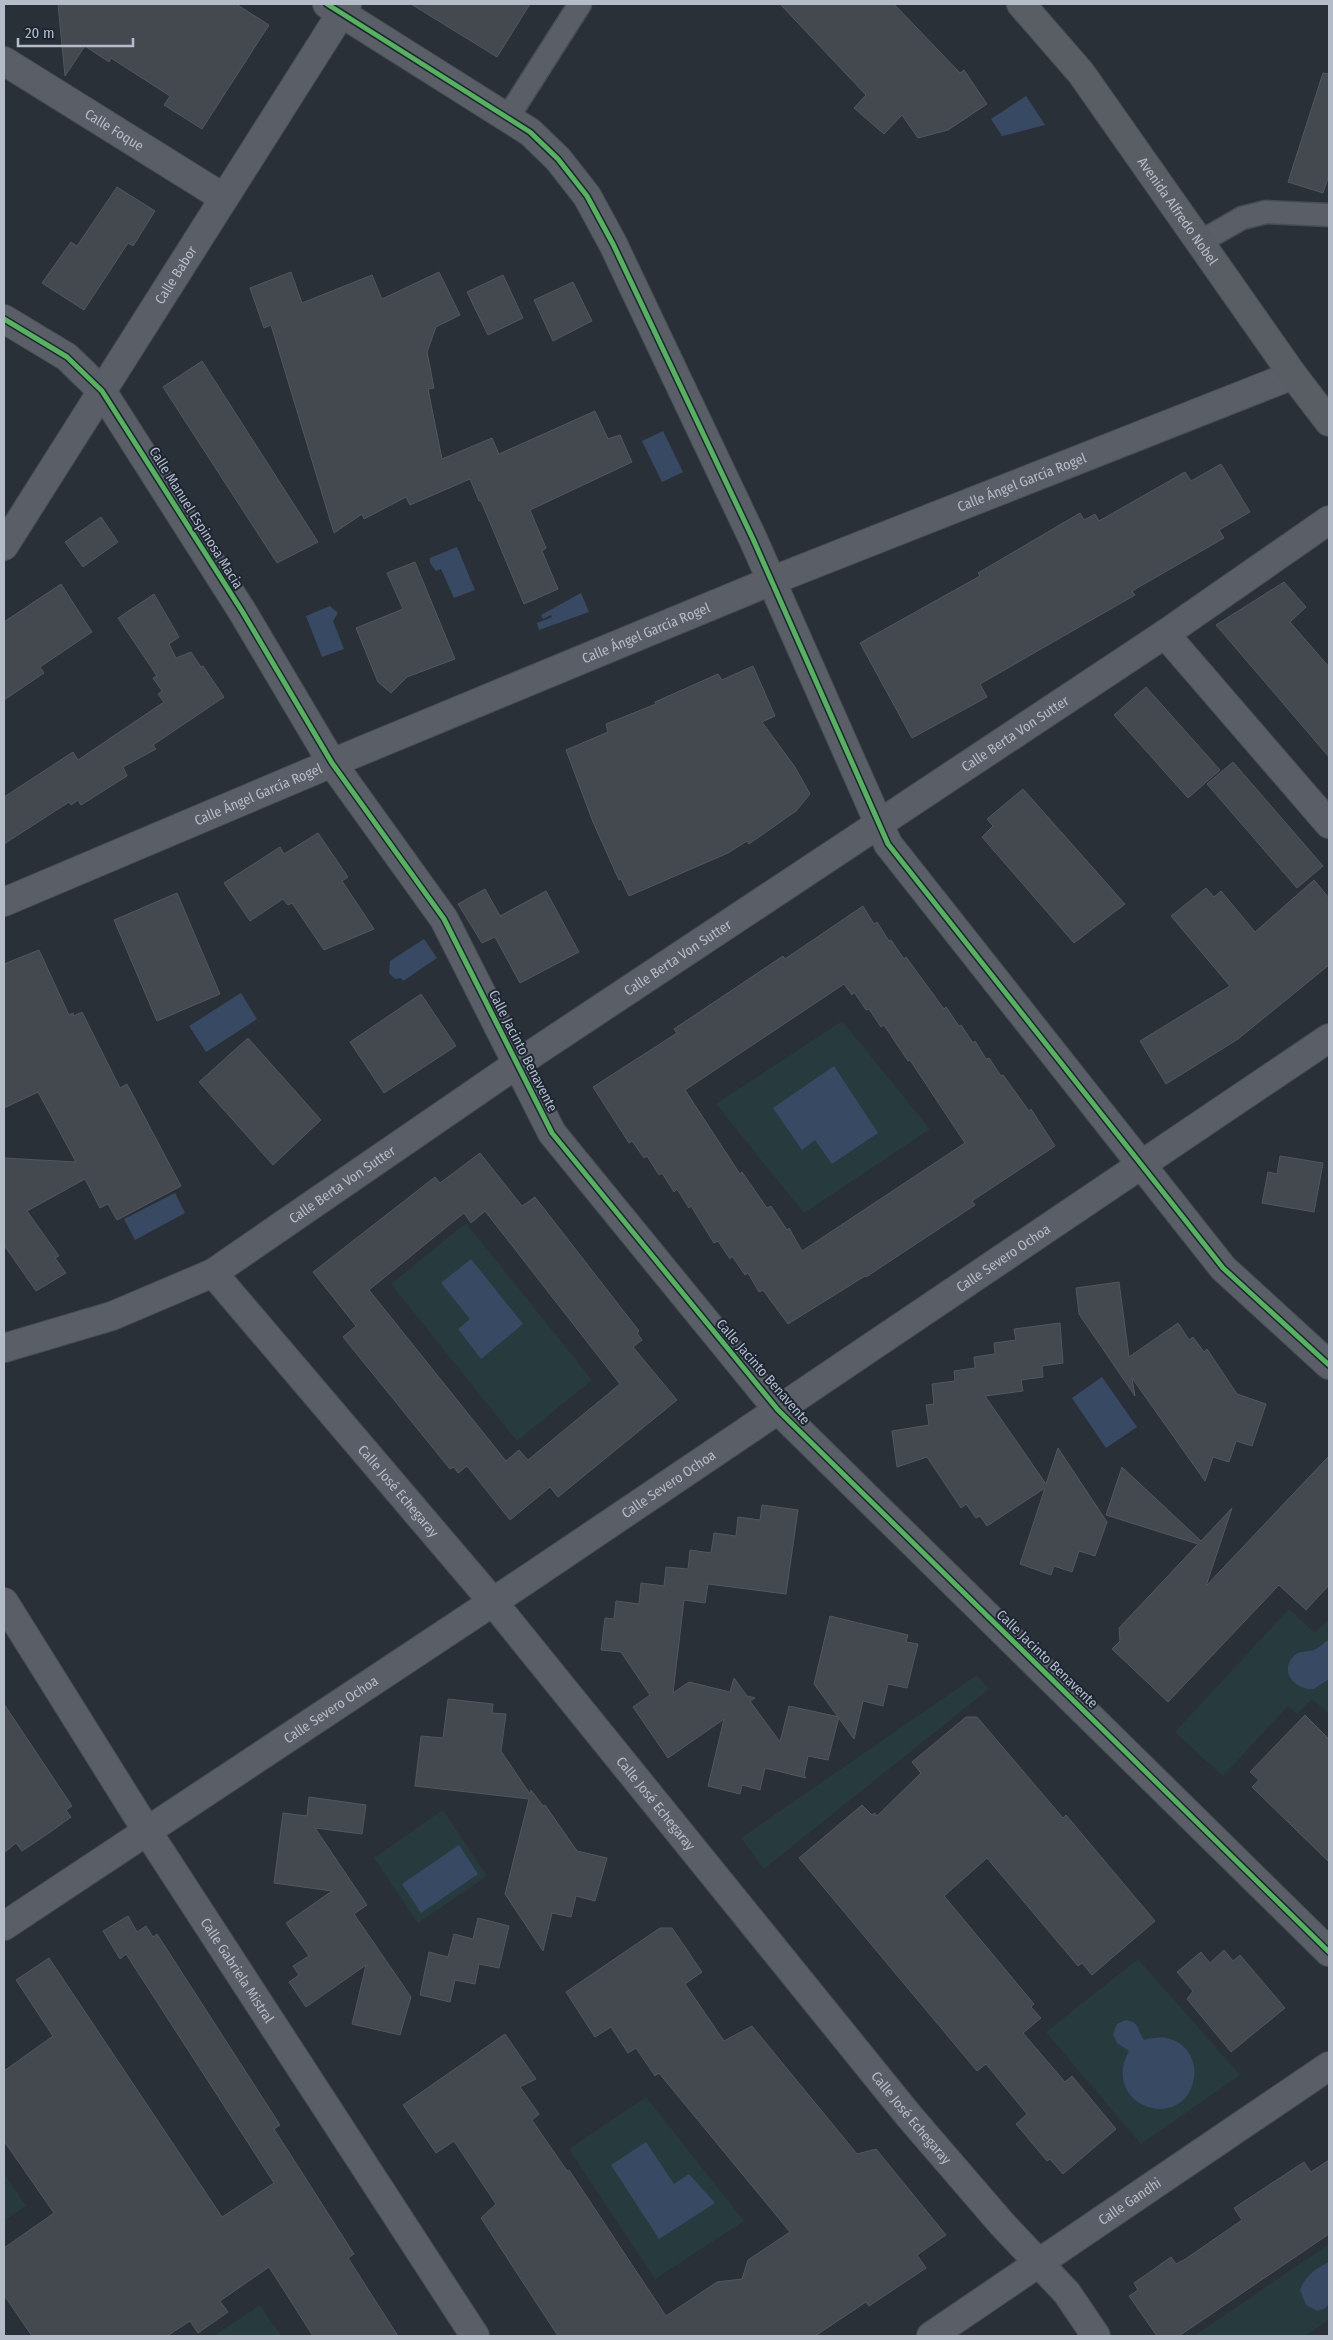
<svg xmlns="http://www.w3.org/2000/svg" width="1333" height="2340" font-family="'Fira Sans Condensed',sans-serif">
  <style>
    .green { fill: #273a3e }
    .water { fill: #384963 }
    .building { fill: #444950; stroke: #52575f; fill-rule: evenodd }
    .lines { fill: none; stroke-linecap: round; stroke-linejoin: round }
    .lane-casing { stroke: #484c53; stroke-width: 25 }
    .street-casing { stroke: #484c53; stroke-width: 30 }
    .secondary-casing { stroke: #484c53; stroke-width: 30 }
    .lane { stroke: #5a5e66; stroke-width: 22 }
    .street { stroke: #5a5e66; stroke-width: 28 }
    .secondary { stroke: #595d64; stroke-width: 28 }
    .cycleway-casing { stroke: #1d2633; stroke-width: 8 }
    .cycleway { stroke: #56b35d; stroke-width: 5 }
    .labels { text-anchor: middle; dominant-baseline: central; stroke-width: 4; stroke-linejoin: round; paint-order: stroke }
    .street-label { font-size: 14px; fill: #b4bcc9; stroke: #1d2633 }
  </style>
  <rect width="100%" height="100%" fill="#2a3038"/>
  <g class="green">
    <polygon points="842,1021 930,1129 804,1213 716,1104"/>
    <polygon points="466,1223 592,1380 517,1441 391,1284"/>
    <polygon points="1289,1609 1315,1633 1329,1619 1329,1714 1312,1699 1297,1714 1288,1706 1223,1776 1175,1732"/>
    <polygon points="977,1675 989,1689 764,1869 741,1838"/>
    <polygon points="443,1810 487,1876 418,1923 374,1858"/>
    <polygon points="1138,1959 1240,2075 1141,2144 1046,2032"/>
    <polygon points="646,2097 744,2221 655,2279 569,2149"/>
    <polygon points="4,2173 26,2206 4,2221"/>
    <polygon points="1329,2244 1329,2320 1305,2336 1194,2336"/>
    <polygon points="260,2305 281,2336 214,2336"/>
  </g>
  <g class="water">
    <polygon points="1026,96 1045,125 1002,136 991,119"/>
    <polygon points="663,431 683,472 662,482 642,441"/>
    <polygon points="457,547 475,590 454,598 441,569 436,571 430,563 430,558"/>
    <polygon points="581,593 589,612 539,630 537,623 552,617 551,615 543,619 541,615"/>
    <polygon points="330,606 338,613 333,621 344,649 322,657 306,616"/>
    <polygon points="424,939 437,958 403,981 401,978 395,979 389,973 390,961"/>
    <polygon points="241,993 257,1019 206,1052 189,1026"/>
    <polygon points="834,1066 878,1133 832,1164 815,1140 802,1150 773,1108"/>
    <polygon points="175,1193 185,1213 135,1240 124,1219"/>
    <polygon points="471,1259 523,1324 481,1359 458,1329 470,1319 441,1283"/>
    <polygon points="1102,1377 1137,1427 1106,1448 1072,1398"/>
    <path d="M 1329,1640 L 1329,1679 L 1314,1689 C 1296,1691 1278,1671 1294,1656 C 1301,1649 1309,1653 1316,1649 C 1321,1647 1324,1642 1329,1640 Z"/>
    <polygon points="459,1845 478,1874 421,1913 402,1884"/>
    <path d="M 1126,2020 C 1140,2022 1137,2030 1144,2040 C 1159,2036 1172,2036 1184,2047 C 1192,2055 1196,2067 1194,2078 C 1185,2134 1099,2107 1129,2051 L 1117,2043 L 1113,2034 L 1117,2024 Z"/>
    <polygon points="646,2142 674,2184 689,2174 715,2203 659,2239 611,2165"/>
    <path d="M 1329,2262 L 1329,2304 L 1324,2309 L 1317,2311 L 1306,2305 L 1300,2290 C 1305,2276 1316,2268 1329,2262 Z"/>
  </g>
  <g class="building">
    <polygon points="58,4 236,4 269,25 202,129 164,105 170,96 111,58 109,62 85,46 65,76"/>
    <polygon points="411,4 530,4 497,57"/>
    <polygon points="780,4 894,4 960,73 964,70 987,104 948,130 918,138 902,115 884,134 854,108 866,95"/>
    <polygon points="1323,73 1329,74 1329,175 1323,193 1288,182"/>
    <polygon points="117,187 155,211 133,246 128,243 84,310 42,283 71,242 77,246"/>
    <polygon points="291,272 302,303 372,275 382,299 439,272 460,315 436,327 427,352 434,388 428,389 442,459 492,438 499,454 595,411 608,439 620,435 632,462 530,510 546,548 542,551 558,589 524,604 481,501 479,501 470,479 410,505 406,497 364,519 362,514 334,533 271,325 264,328 250,288"/>
    <polygon points="503,275 523,318 488,335 467,292"/>
    <polygon points="573,282 592,321 553,341 534,300"/>
    <polygon points="202,361 318,542 277,563 163,387"/>
    <polygon points="1221,464 1250,512 1219,530 1224,538 1132,591 1135,595 980,684 987,697 912,738 860,643 980,576 978,573 1080,513 1084,520 1095,514 1099,521 1185,472 1191,481"/>
    <polygon points="101,517 118,542 83,567 65,542"/>
    <polygon points="415,562 455,659 407,677 391,693 378,682 356,628 403,609 387,573"/>
    <polygon points="1284,582 1306,607 1290,622 1329,667 1329,757 1216,625"/>
    <polygon points="61,584 92,632 40,667 44,673 4,700 4,622"/>
    <polygon points="154,594 179,637 169,644 176,658 191,652 201,667 203,666 224,697 153,745 156,749 123,767 127,776 81,805 78,800 71,805 69,802 4,844 4,797 73,752 78,760 164,702 158,694 162,691 153,678 157,676 118,618"/>
    <polygon points="753,666 775,716 762,722 795,767 810,794 796,811 749,844 747,841 728,853 629,896 621,879 619,880 593,822 566,750 608,732 606,724 656,704 655,702 718,674 722,680"/>
    <polygon points="1146,687 1220,770 1188,798 1114,715"/>
    <polygon points="1233,762 1323,866 1297,888 1207,784"/>
    <polygon points="1023,789 1125,904 1074,943 982,837 993,826 987,819"/>
    <polygon points="318,833 348,877 342,881 374,929 324,950 292,903 288,905 283,899 250,921 224,883 280,847 284,854"/>
    <polygon points="1314,880 1329,898 1329,965 1238,1039 1166,1084 1140,1041 1230,986 1171,916 1206,888 1214,897 1221,891 1255,932"/>
    <polygon points="485,889 500,916 546,891 579,952 520,983 495,937 482,943 458,904"/>
    <polygon points="177,893 220,994 157,1021 114,920"/>
    <path d="M 863,906 L 874,924 L 877,922 L 889,941 L 891,940 L 904,959 L 906,957 L 944,1009 L 946,1007 L 959,1026 L 961,1025 L 973,1043 L 975,1041 L 986,1059 L 989,1058 L 1001,1076 L 1003,1075 L 1029,1111 L 1031,1109 L 1055,1146 L 972,1201 L 975,1205 L 866,1277 L 865,1276 L 788,1324 L 763,1290 L 759,1292 L 748,1273 L 745,1275 L 732,1256 L 730,1259 L 718,1241 L 714,1243 L 691,1206 L 689,1208 L 677,1189 L 674,1192 L 662,1173 L 659,1175 L 647,1156 L 644,1158 L 632,1141 L 629,1143 L 593,1087 L 677,1033 L 674,1029 L 783,956 L 785,959 ZM 844,984 L 852,995 L 854,992 L 866,1010 L 869,1009 L 881,1027 L 884,1025 L 908,1061 L 910,1060 L 965,1143 L 802,1251 L 789,1228 L 787,1230 L 771,1206 L 767,1208 L 742,1172 L 740,1174 L 685,1090 Z"/>
    <polygon points="39,950 69,1015 73,1013 74,1016 82,1012 120,1088 127,1084 181,1186 117,1220 108,1204 100,1208 85,1179 27,1211 59,1256 55,1258 66,1273 36,1291 4,1245 4,1158 76,1162 38,1092 4,1108 4,964"/>
    <polygon points="421,994 456,1046 384,1093 350,1042"/>
    <polygon points="248,1038 321,1120 273,1165 199,1082"/>
    <path d="M 480,1153 L 522,1206 L 535,1197 L 639,1331 L 637,1333 L 642,1340 L 633,1347 L 677,1400 L 558,1497 L 550,1487 L 510,1520 L 467,1466 L 458,1473 L 454,1467 L 450,1469 L 343,1337 L 356,1326 L 313,1272 L 435,1177 L 440,1183 ZM 485,1211 L 620,1384 L 528,1460 L 519,1450 L 506,1461 L 369,1290 L 464,1213 L 471,1223 Z"/>
    <polygon points="1280,1156 1323,1163 1314,1212 1262,1203 1268,1172 1277,1174"/>
    <polygon points="1119,1282 1129,1357 1178,1323 1189,1340 1193,1337 1204,1352 1207,1349 1237,1394 1266,1404 1252,1446 1236,1441 1229,1462 1213,1457 1205,1481 1132,1378 1135,1396 1079,1314 1076,1288"/>
    <polygon points="1060,1323 1063,1363 1042,1366 1043,1377 1021,1380 1023,1391 985,1396 1046,1484 1058,1448 1107,1522 1095,1556 1079,1551 1072,1572 1054,1566 1051,1575 1020,1564 1045,1488 987,1526 980,1516 976,1518 966,1504 961,1508 927,1457 897,1467 892,1431 929,1425 926,1405 934,1404 932,1384 955,1381 954,1371 975,1368 974,1357 995,1354 994,1343 1016,1340 1014,1329"/>
    <polygon points="1329,1456 1329,1585 1306,1610 1279,1585 1168,1702 1112,1649 1120,1641 1119,1628 1198,1544 1106,1515 1122,1467 1201,1541 1232,1508 1206,1586"/>
    <polygon points="762,1505 798,1510 786,1594 708,1584 705,1603 684,1600 673,1693 689,1682 730,1692 734,1678 747,1696 755,1698 750,1701 780,1742 789,1706 839,1717 828,1760 808,1756 804,1775 806,1778 765,1768 760,1790 742,1785 740,1794 708,1786 724,1719 668,1758 633,1707 650,1695 621,1652 601,1650 605,1618 614,1619 616,1601 639,1604 641,1583 664,1586 666,1567 688,1569 690,1550 711,1553 714,1533 736,1536 738,1517 760,1520"/>
    <polygon points="830,1616 908,1635 906,1642 918,1644 907,1688 888,1684 883,1706 863,1701 854,1739 814,1684"/>
    <polygon points="448,1699 493,1704 492,1713 506,1714 501,1751 530,1794 531,1790 543,1806 545,1805 577,1851 607,1858 595,1901 576,1896 571,1917 552,1913 543,1951 505,1894 529,1799 415,1786 421,1736 443,1738"/>
    <polygon points="4,1704 72,1806 66,1810 71,1817 49,1833 22,1851 16,1843 4,1853"/>
    <polygon points="1305,1715 1329,1739 1329,1862 1252,1787 1259,1780 1250,1772"/>
    <polygon points="966,1717 977,1717 1063,1818 1066,1815 1155,1921 1092,1975 1082,1963 1078,1966 987,1858 944,1896 1034,2004 1031,2007 1041,2018 1023,2033 1065,2082 1072,2076 1116,2129 1063,2174 1050,2159 1047,2161 1016,2124 1027,2114 986,2064 977,2071 799,1858 862,1805 872,1815 875,1813 877,1816 921,1773 912,1762"/>
    <polygon points="309,1797 366,1805 362,1834 315,1828 367,1905 354,1914 411,1997 400,2035 352,2024 366,1965 306,2007 289,1982 299,1975 293,1966 309,1956 286,1923 332,1891 274,1883 283,1813 307,1816"/>
    <polygon points="128,1916 137,1932 146,1926 153,1937 157,1934 280,2125 274,2129 354,2254 348,2258 398,2336 313,2336 269,2267 220,2301 228,2312 198,2333 190,2321 167,2336 32,2336 4,2295 4,2248 54,2213 4,2141 4,2071 53,2036 16,1980 49,1958 222,2217 274,2183 126,1954 120,1959 103,1931"/>
    <polygon points="478,1918 509,1926 499,1968 479,1964 475,1984 455,1980 450,2002 420,1995 429,1952 448,1957 454,1934 473,1939"/>
    <polygon points="660,1928 672,1928 702,1972 685,1984 724,2041 752,2026 857,2154 876,2149 946,2235 917,2255 926,2268 869,2306 866,2302 815,2336 558,2336 481,2218 496,2204 454,2141 436,2153 403,2105 505,2034 536,2079 520,2087 539,2114 532,2120 567,2171 569,2170 666,2316 717,2282 742,2279 748,2260 790,2232 659,2073 655,2076 636,2048 628,2053 611,2027 595,2037 566,1992"/>
    <polygon points="1224,1950 1233,1961 1240,1955 1285,2008 1231,2052 1187,1999 1193,1991 1177,1972 1201,1952 1210,1963"/>
    <polygon points="1329,2160 1329,2234 1179,2336 1157,2336 1129,2296 1138,2290 1134,2283 1171,2257 1176,2264 1184,2260 1242,2220 1234,2208 1304,2162 1311,2172"/>
  </g>
  <g class="lines">
    <g class="lane-casing">
      <g id="lane">
        <polyline points="508,117 580,4"/>
        <polyline points="1200,242 1242,218 1266,212 1329,215"/>
      </g>
    </g>
    <g class="street-casing">
      <g id="street">
        <polyline points="327,4 530,132 558,159 587,196 613,244 753,539 888,844 1223,1268 1329,1365"/>
        <path id="s1" d="M 4,61 L 224,198"/>
        <polyline points="4,319 67,357 102,391 242,611 332,763 444,919 552,1133 778,1410 1329,1952"/>
        <path id="s2" d="M 4,546 L 347,4"/>
        <polyline points="1165,634 1329,824"/>
        <path id="s3" d="M 4,902 L 332,763 L 771,581 L 1293,375"/>
        <path id="s4" d="M 213,1273 L 493,1602 L 909,2116 L 1002,2224 L 1067,2293 L 1096,2336"/>
        <path id="s5" d="M 4,1348 L 112,1316 L 213,1273 L 517,1064 L 1165,634 L 1329,520"/>
        <path id="s6" d="M 4,1602 L 147,1831 L 475,2336"/>
        <path id="s7" d="M 4,1926 L 529,1578 L 1329,1038"/>
        <path id="s8" d="M 931,2336 L 1329,2066"/>
      </g>
    </g>
    <g class="secondary-casing">
      <g id="secondary">
        <path id="s9" d="M 1021,4 L 1081,73 L 1293,375 L 1329,422"/>
      </g>
    </g>
    <use href="#lane" class="lane"/>
    <use href="#street" class="street"/>
    <use href="#secondary" class="secondary"/>
    <g class="cycleway-casing">
      <g id="cycleway">
        <polyline points="327,4 530,132 558,159 587,196 613,244 753,539 888,844 1223,1268 1329,1365"/>
        <polyline points="4,319 67,357 102,391 242,611 332,763 444,919 552,1133 778,1410 1329,1952"/>
      </g>
    </g>
    <use href="#cycleway" class="cycleway"/>
  </g>
  <g class="labels">
    <g class="street-label">
      <text stroke="none"><textPath href="#s1" startOffset="130">Calle Foque</textPath></text>
      <text stroke="none"><textPath href="#s9" startOffset="260">Avenida Alfredo Nobel</textPath></text>
      <text stroke="none"><textPath href="#s2" startOffset="321">Calle Babor</textPath></text>
      <text stroke="none"><textPath href="#s3" startOffset="1101">Calle Ángel García Rogel</textPath></text>
      <text transform="translate(196 518) rotate(58)">Calle Manuel Espinosa Macia</text>
      <text stroke="none"><textPath href="#s3" startOffset="696">Calle Ángel García Rogel</textPath></text>
      <text stroke="none"><textPath href="#s5" startOffset="1189">Calle Berta Von Sutter</textPath></text>
      <text stroke="none"><textPath href="#s3" startOffset="276">Calle Ángel García Rogel</textPath></text>
      <text stroke="none"><textPath href="#s5" startOffset="784">Calle Berta Von Sutter</textPath></text>
      <text transform="translate(523 1051) rotate(63)">Calle Jacinto Benavente</text>
      <text stroke="none"><textPath href="#s5" startOffset="379">Calle Berta Von Sutter</textPath></text>
      <text stroke="none"><textPath href="#s7" startOffset="1202">Calle Severo Ochoa</textPath></text>
      <text transform="translate(763 1372) rotate(49)">Calle Jacinto Benavente</text>
      <text stroke="none"><textPath href="#s7" startOffset="798">Calle Severo Ochoa</textPath></text>
      <text stroke="none"><textPath href="#s4" startOffset="286">Calle José Echegaray</textPath></text>
      <text transform="translate(1047 1659) rotate(44)">Calle Jacinto Benavente</text>
      <text stroke="none"><textPath href="#s7" startOffset="392">Calle Severo Ochoa</textPath></text>
      <text stroke="none"><textPath href="#s4" startOffset="691">Calle José Echegaray</textPath></text>
      <text stroke="none"><textPath href="#s6" startOffset="436">Calle Gabriela Mistral</textPath></text>
      <text stroke="none"><textPath href="#s4" startOffset="1096">Calle José Echegaray</textPath></text>
      <text stroke="none"><textPath href="#s8" startOffset="240">Calle Gandhi</textPath></text>
    </g>
  </g>
  <rect width="1333" height="2340" fill="none" stroke="#b4bcc9" stroke-width="10"/>
  <path d="M18 38v8h115v-8" fill="none" stroke="#b4bcc9" stroke-width="2.5"/>
  <text x="25" y="38" font-size="15" fill="#b4bcc9" stroke="#1d2633" stroke-width="4" paint-order="stroke">20 m</text>
</svg>
